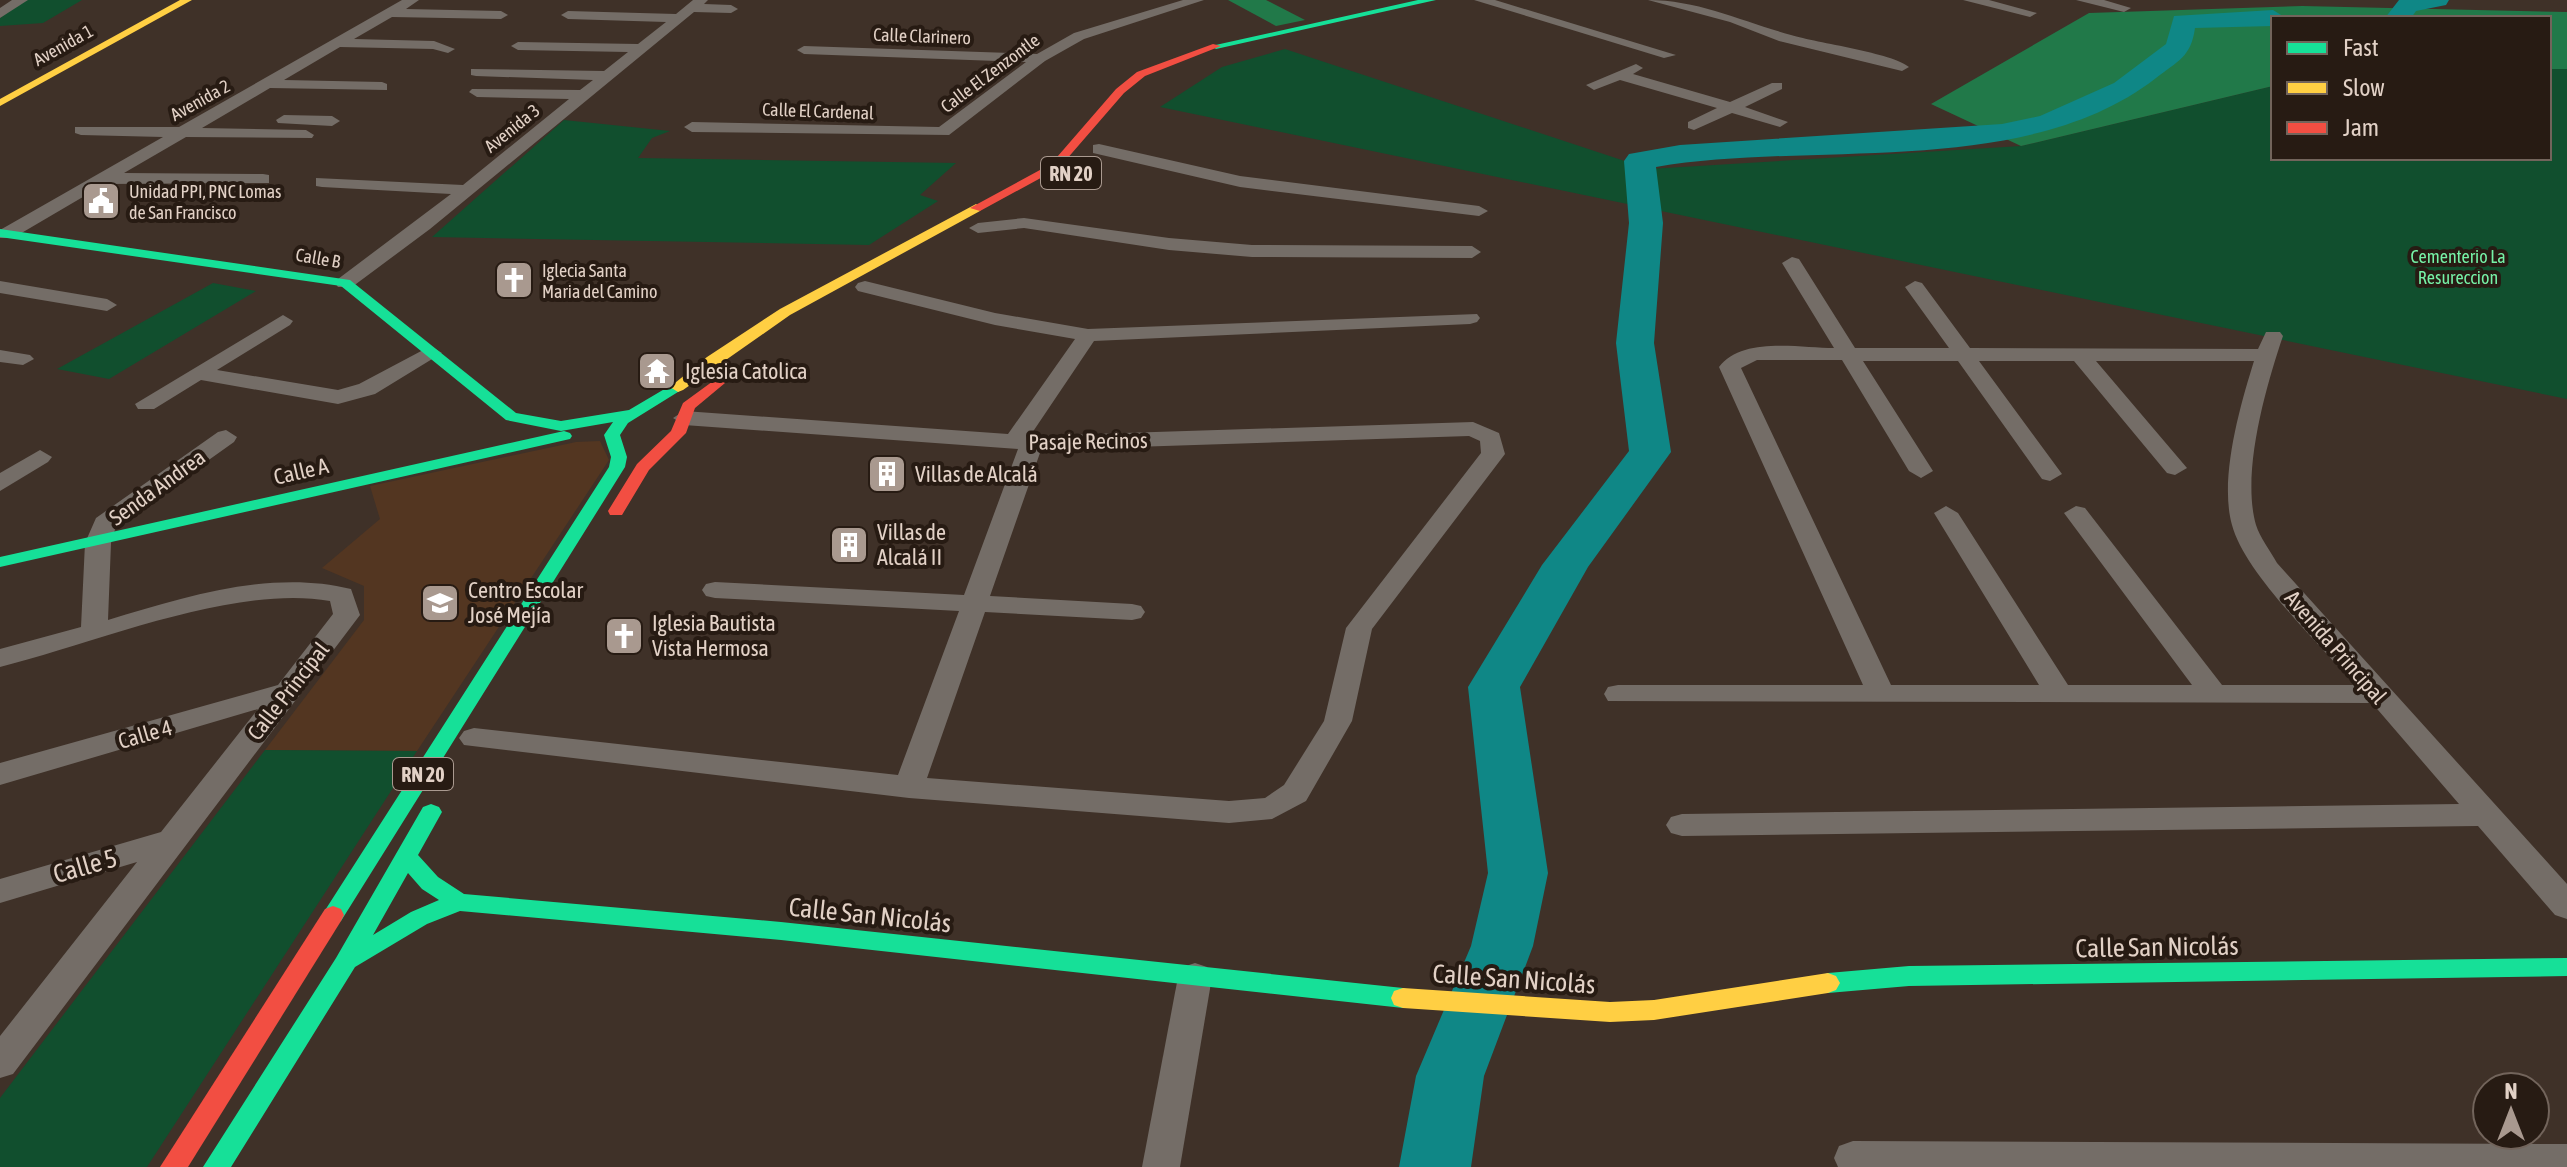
<svg xmlns="http://www.w3.org/2000/svg" width="2567" height="1167" font-family="'Asap Condensed',sans-serif">
  <style>
    .built { fill: #533621 }
    .green { fill: #114f2e }
    .forest { fill: #217949 }
    .lines { fill: none; stroke-linecap: round; stroke-linejoin: round }
    .river { fill: #0f8786; fill-rule: evenodd }
    .street { fill: #746d67; fill-rule: evenodd }
    .fast { fill: #16e098; fill-rule: evenodd }
    .slow { fill: #ffcf43; fill-rule: evenodd }
    .jam { fill: #f24e42; fill-rule: evenodd }
    .labels { text-anchor: middle; dominant-baseline: central; stroke-width: 8; stroke-linejoin: round; paint-order: stroke }
    .far-street-label { font-size: 18px; fill: #e2d1c6; stroke: #271b13 }
    .far-poi-label { font-size: 18px; fill: #e2d1c6; stroke: #271b13; text-anchor: start }
    .far-park-label { font-size: 18px; fill: #76f2a7; stroke: #271b13 }
    .shield { fill: #271b13; stroke: #aa9a90; stroke-width: 2 }
    .shield-label { font-size: 20px; font-weight: bold; fill: #e2d1c6 }
    .poi-label { font-size: 22px; fill: #e2d1c6; stroke: #271b13; text-anchor: start }
    .street-label { font-size: 22px; fill: #e2d1c6; stroke: #271b13 }
    .near-street-label { font-size: 26px; fill: #e2d1c6; stroke: #271b13 }
  </style>
  <rect width="100%" height="100%" fill="#3f3128"/>
  <polygon class="built" points="600,441 609,460 417,751 265,750 364,620 364,586 322,568 380,519 370,486 576,442"/>
  <g class="green">
    <polygon points="24,0 82,0 43,23 0,26 0,18"/>
    <polygon points="1285,49 1649,169 2021,146 2273,86 2273,158 2549,158 2549,69 2567,69 2567,399 1160,107 1222,67"/>
    <polygon points="564,120 670,131 652,138 638,158 956,163 920,195 938,201 869,245 432,237"/>
    <polygon points="213,283 256,291 109,379 57,369"/>
    <polygon points="265,750 417,751 147,1167 0,1167 0,1098"/>
  </g>
  <g class="forest">
    <polygon points="1228,0 1266,0 1305,20 1276,26"/>
    <polygon points="2302,6 2567,12 2567,69 2549,69 2549,18 2273,18 2273,86 2021,146 1931,104 2089,13"/>
  </g>
  <g class="lines">
    <g class="river">
      <polygon points="2399,0 2449,0 2446,5 2416,11 2411,18 2385,18"/>
      <path d="M 2273,10 L 2286,18 L 2273,18 L 2273,26 L 2195,28 C 2191,57 2178,61 2156,78 C 2025,180 1813,140 1656,167 L 1663,223 L 1654,343 L 1671,452 L 1588,567 L 1520,687 L 1548,873 L 1533,946 L 1484,1076 L 1471,1167 L 1399,1167 L 1416,1076 L 1471,946 L 1488,873 L 1468,687 L 1542,565 L 1629,451 L 1616,343 L 1629,223 L 1624,161 L 1629,154 L 1680,145 L 2002,124 L 2040,116 L 2114,83 L 2166,44 L 2174,16 Z"/>
    </g>
    <g class="street">
      <polygon points="12,0 28,0 0,18 0,8"/>
      <polygon points="402,0 419,0 406,9 501,11 508,15 501,19 392,17 354,39 434,41 455,49 448,53 433,49 340,47 284,80 382,82 387,84 387,90 270,88 202,128 306,130 314,135 312,138 186,137 124,173 263,174 269,175 269,183 105,184 13,238 0,238 0,230 163,137 81,135 75,133 75,127 179,127"/>
      <polygon points="693,0 708,0 704,4 731,5 738,9 731,13 694,12 430,229 352,287 338,287 335,283 338,279 451,194 322,187 316,186 316,178 463,185 569,99 477,97 469,92 472,89 580,90 593,80 476,76 471,75 471,69 604,71 628,52 518,50 511,46 518,42 638,44 666,22 568,19 561,15 568,11 676,14"/>
      <polygon points="1183,0 1204,0 1084,39 1045,61 949,135 692,132 684,127 692,122 939,127 1026,62 804,54 797,50 804,46 1037,54 1074,33"/>
      <polygon points="1474,0 1495,0 1676,55 1664,58"/>
      <path d="M 1648,0 C 1699,0 1743,22 1791,35 C 1817,43 1893,53 1909,67 L 1902,71 L 1779,41 L 1730,22 Z"/>
      <polygon points="1963,0 1989,0 2037,13 2030,17"/>
      <polygon points="2076,0 2104,0 2131,8 2124,12"/>
      <polygon points="1636,64 1643,68 1633,74 1730,102 1772,83 1782,83 1782,89 1745,107 1788,122 1780,127 1732,113 1694,130 1688,128 1688,122 1717,108 1620,80 1594,90 1586,85"/>
      <polygon points="284,115 332,116 340,121 332,126 278,123 276,120"/>
      <polygon points="1099,144 1240,176 1479,206 1488,211 1479,216 1240,187 1093,153 1093,145"/>
      <polygon points="1024,218 1169,238 1252,245 1472,246 1481,252 1472,258 1252,257 1169,250 1024,228 978,233 969,228 978,223"/>
      <path d="M 1792,257 L 1799,259 L 1855,348 L 1949,348 L 1905,287 L 1915,281 L 1922,283 L 1970,348 L 2258,349 L 2266,332 L 2280,332 L 2283,336 C 2266,386 2241,473 2256,525 C 2260,538 2270,550 2277,563 L 2567,884 L 2567,919 L 2555,915 L 2478,826 L 1682,836 L 1671,833 L 1666,825 L 1671,817 L 1682,814 L 2459,804 L 2372,703 L 1608,701 L 1604,694 L 1608,687 L 1618,685 L 1863,685 L 1719,367 C 1742,336 1800,348 1834,348 L 1782,263 ZM 1757,360 L 1842,360 L 1909,471 L 1921,478 L 1933,471 L 1863,361 L 1958,361 L 2042,479 L 2050,481 L 2062,474 L 1979,361 L 2074,361 L 2167,473 L 2175,475 L 2187,468 L 2096,361 L 2254,361 C 2240,406 2219,479 2232,525 C 2245,574 2321,645 2355,685 L 2222,685 L 2085,508 L 2076,506 L 2064,513 L 2192,685 L 2068,685 L 1958,513 L 1946,506 L 1934,513 L 2039,685 L 1891,685 L 1741,368 Z"/>
      <polygon points="0,281 107,299 117,305 107,311 0,293"/>
      <path d="M 865,281 L 995,313 L 1088,329 L 1477,314 L 1480,318 L 1477,322 L 1470,324 L 1094,341 L 1030,436 L 1473,422 L 1499,433 L 1505,454 L 1372,629 L 1352,721 L 1306,801 L 1272,819 L 1229,823 L 909,798 L 464,745 L 459,738 L 464,731 L 474,728 L 898,775 L 959,611 L 715,598 L 706,596 L 702,590 L 706,584 L 715,582 L 964,595 L 1018,449 L 684,425 L 673,418 L 684,411 L 1008,434 L 1075,339 L 995,325 L 858,291 L 855,287 L 858,283 ZM 1469,436 L 1480,441 L 1481,453 L 1346,628 L 1324,721 L 1284,785 L 1265,798 L 1229,801 L 927,778 L 985,612 L 1132,620 L 1141,618 L 1145,612 L 1141,606 L 1132,604 L 990,596 L 1041,450 Z"/>
      <polygon points="283,315 293,321 290,325 217,370 338,390 359,384 425,349 432,347 442,353 375,394 338,404 201,380 154,409 138,409 135,404"/>
      <polygon points="0,350 30,355 34,359 23,365 0,362"/>
      <path d="M 226,430 L 237,437 L 234,442 L 116,526 L 111,543 L 108,620 C 185,597 271,569 351,589 L 360,615 L 13,1074 L 0,1078 L 0,1036 L 137,862 L 0,903 L 0,879 L 161,832 L 258,709 L 0,785 L 0,763 L 278,685 L 333,614 L 330,601 C 235,584 95,643 0,667 L 0,649 L 81,627 L 85,543 L 96,518 L 218,432 Z"/>
      <polygon points="40,450 52,457 48,462 0,491 0,473"/>
      <polygon points="1195,963 1207,967 1212,977 1180,1167 1142,1167 1178,977 1183,967"/>
      <polygon points="1853,1141 2567,1144 2567,1167 1838,1167 1834,1158 1839,1146"/>
    </g>
    <g class="fast">
      <polygon points="1418,0 1436,0 1216,49 1211,46"/>
      <polygon points="0,229 350,280 516,413 561,421 629,410 673,384 678,382 686,387 628,423 620,435 627,457 625,467 341,921 333,924 325,921 322,915 609,467 611,457 604,435 613,422 561,431 506,420 341,286 0,237"/>
      <polygon points="564,431 570,433 572,436 570,439 0,567 0,557"/>
      <path d="M 431,804 L 439,807 L 442,812 L 418,855 L 438,877 L 464,894 L 781,922 L 1403,988 L 1412,991 L 1415,998 L 1412,1005 L 1403,1008 L 781,940 L 460,911 L 427,924 L 355,967 L 231,1167 L 203,1167 L 336,958 L 423,807 ZM 408,873 L 422,889 L 439,900 L 411,912 L 373,935 Z"/>
      <polygon points="2567,958 2567,976 1909,986 1828,993 1820,990 1816,983 1820,976 1828,973 1909,966"/>
    </g>
    <g class="slow">
      <polygon points="180,0 192,0 0,106 0,99"/>
      <polygon points="976,204 982,208 980,211 790,315 683,390 678,392 670,387 707,357 780,309"/>
      <polygon points="1828,973 1836,976 1840,983 1836,990 1828,993 1654,1020 1610,1022 1403,1008 1394,1005 1391,998 1394,991 1403,988 1610,1002 1654,1000"/>
    </g>
    <g class="jam">
      <polygon points="1213,44 1221,46 1145,76 1124,93 1059,168 980,211 970,208 1051,164 1116,89 1137,72"/>
      <polygon points="720,376 725,377 725,383 695,408 686,433 649,470 622,515 610,515 608,511 637,464 671,431 683,403"/>
      <polygon points="333,906 341,909 344,915 341,921 188,1167 160,1167 325,909"/>
    </g>
  </g>
  <defs>
    <g id="civic-square" transform="scale(2)"><rect x="-9" y="-9" width="18" height="18" rx="4" fill="#a9998f" stroke="#271b13"/><path d="M-.6-6.5H3V-4.5H.6V-3L4-1V1h2V6H-6V1h2V-1L-.6-3ZM-1.2 2.5V6h2.4V2.5Z" fill="#fff"/></g>
    <g id="church-square" transform="scale(2)"><rect x="-9" y="-9" width="18" height="18" rx="4" fill="#a9998f" stroke="#271b13"/><path d="M-1.2-6h2.4v3.5h3.3v2.4h-3.3V6h-2.4V-.1h-3.3v-2.4h3.3Z" fill="#fff"/></g>
    <g id="temple-square" transform="scale(2)"><rect x="-9" y="-9" width="18" height="18" rx="4" fill="#a9998f" stroke="#271b13"/><path d="M0-6L5-2H3V0L6.5 2.5H4V6H1.5V3h-3V6H-4V2.5H-6.5L-3 0V-2H-5Z" fill="#fff"/></g>
    <g id="building-square" transform="scale(2)"><rect x="-9" y="-9" width="18" height="18" rx="4" fill="#a9998f" stroke="#271b13"/><path d="M-4-6H4V6H1V3H-1V6H-4ZM-2.5-4.3h1.7v1.8h-1.7ZM.8-4.3h1.7v1.8H.8ZM-2.5-1h1.7V.8h-1.7ZM.8-1h1.7V.8H.8Z" fill="#fff"/></g>
    <g id="school-square" transform="scale(2)"><rect x="-9" y="-9" width="18" height="18" rx="4" fill="#a9998f" stroke="#271b13"/><path d="M0-5L7-2L0 1L-7-2ZM-4 1L0 2.5L4 1V4Q0 6-4 4Z" fill="#fff"/></g>
  </defs>
  <g fill-rule="evenodd">
    <use href="#civic-square" x="101" y="201"/>
    <use href="#church-square" x="514" y="280"/>
    <use href="#temple-square" x="657" y="371"/>
    <use href="#building-square" x="887" y="474"/>
    <use href="#building-square" x="849" y="545"/>
    <use href="#school-square" x="440" y="603"/>
    <use href="#church-square" x="624" y="636"/>
  </g>
  <g class="labels">
    <g class="far-street-label">
      <text transform="translate(922 36) rotate(2)">Calle Clarinero</text>
      <text transform="translate(63 45) rotate(-29)">Avenida 1</text>
      <text transform="translate(990 73) rotate(-37)">Calle El Zenzontle</text>
      <text transform="translate(200 100) rotate(-29)">Avenida 2</text>
      <text transform="translate(818 111) rotate(2)">Calle El Cardenal</text>
      <text transform="translate(512 128) rotate(-39)">Avenida 3</text>
      <text transform="translate(318 258) rotate(10)">Calle B</text>
    </g>
    <g class="far-poi-label">
      <text x="129" y="191">Unidad PPI, PNC Lomas<tspan x="129" dy="21">de San Francisco</tspan></text>
      <text x="542" y="270">Iglecia Santa<tspan x="542" dy="21">Maria del Camino</tspan></text>
    </g>
    <g class="far-park-label">
      <text x="2458" y="256">Cementerio La<tspan x="2458" dy="21">Resureccion</tspan></text>
    </g>
    <g class="shield">
      <rect x="1041" y="157" width="60" height="32" rx="6"/>
      <rect x="393" y="758" width="60" height="32" rx="6"/>
    </g>
    <g class="shield-label">
      <text x="1071" y="173">RN 20</text>
      <text x="423" y="774">RN 20</text>
    </g>
    <g class="poi-label">
      <text x="685" y="371">Iglesia Catolica</text>
      <text x="915" y="474">Villas de Alcalá</text>
      <text x="877" y="532">Villas de<tspan x="877" dy="25">Alcalá II</tspan></text>
      <text x="468" y="590">Centro Escolar<tspan x="468" dy="25">José Mejía</tspan></text>
      <text x="652" y="623">Iglesia Bautista<tspan x="652" dy="25">Vista Hermosa</tspan></text>
    </g>
    <g class="street-label">
      <text transform="translate(1088 441) rotate(-1)">Pasaje Recinos</text>
      <text transform="translate(301 471) rotate(-13)">Calle A</text>
      <text transform="translate(157 487) rotate(-36)">Senda Andrea</text>
      <text transform="translate(2336 647) rotate(49)">Avenida Principal</text>
      <text transform="translate(288 691) rotate(-52)">Calle Principal</text>
      <text transform="translate(145 734) rotate(-16)">Calle 4</text>
    </g>
    <g class="near-street-label">
      <text transform="translate(85 866) rotate(-16)">Calle 5</text>
      <text transform="translate(870 915) rotate(6)">Calle San Nicolás</text>
      <text transform="translate(2157 947) rotate(-1)">Calle San Nicolás</text>
      <text transform="translate(1514 979) rotate(4)">Calle San Nicolás</text>
    </g>
  </g>
  <rect x="2271" y="16" width="280" height="144" fill="#271b13" stroke="#72645b" stroke-width="2"/>
  <rect x="2287" y="42" width="40" height="12" fill="#16e098" stroke="#72645b" stroke-width="2"/>
  <text x="2343" y="56" font-size="24" fill="#e2d1c6">Fast</text>
  <rect x="2287" y="82" width="40" height="12" fill="#ffcf43" stroke="#72645b" stroke-width="2"/>
  <text x="2343" y="96" font-size="24" fill="#e2d1c6">Slow</text>
  <rect x="2287" y="122" width="40" height="12" fill="#f24e42" stroke="#72645b" stroke-width="2"/>
  <text x="2343" y="136" font-size="24" fill="#e2d1c6">Jam</text>
  <g transform="translate(2511 1111)"><circle r="38" fill="#271b13" stroke="#72645b" stroke-width="2"/>
  <path d="M0-6L14 30L0 20L-14 30Z" fill="#a9998f"/>
  <text y="-12" font-size="22" font-weight="bold" text-anchor="middle" fill="#e2d1c6">N</text>
  </g>
</svg>
